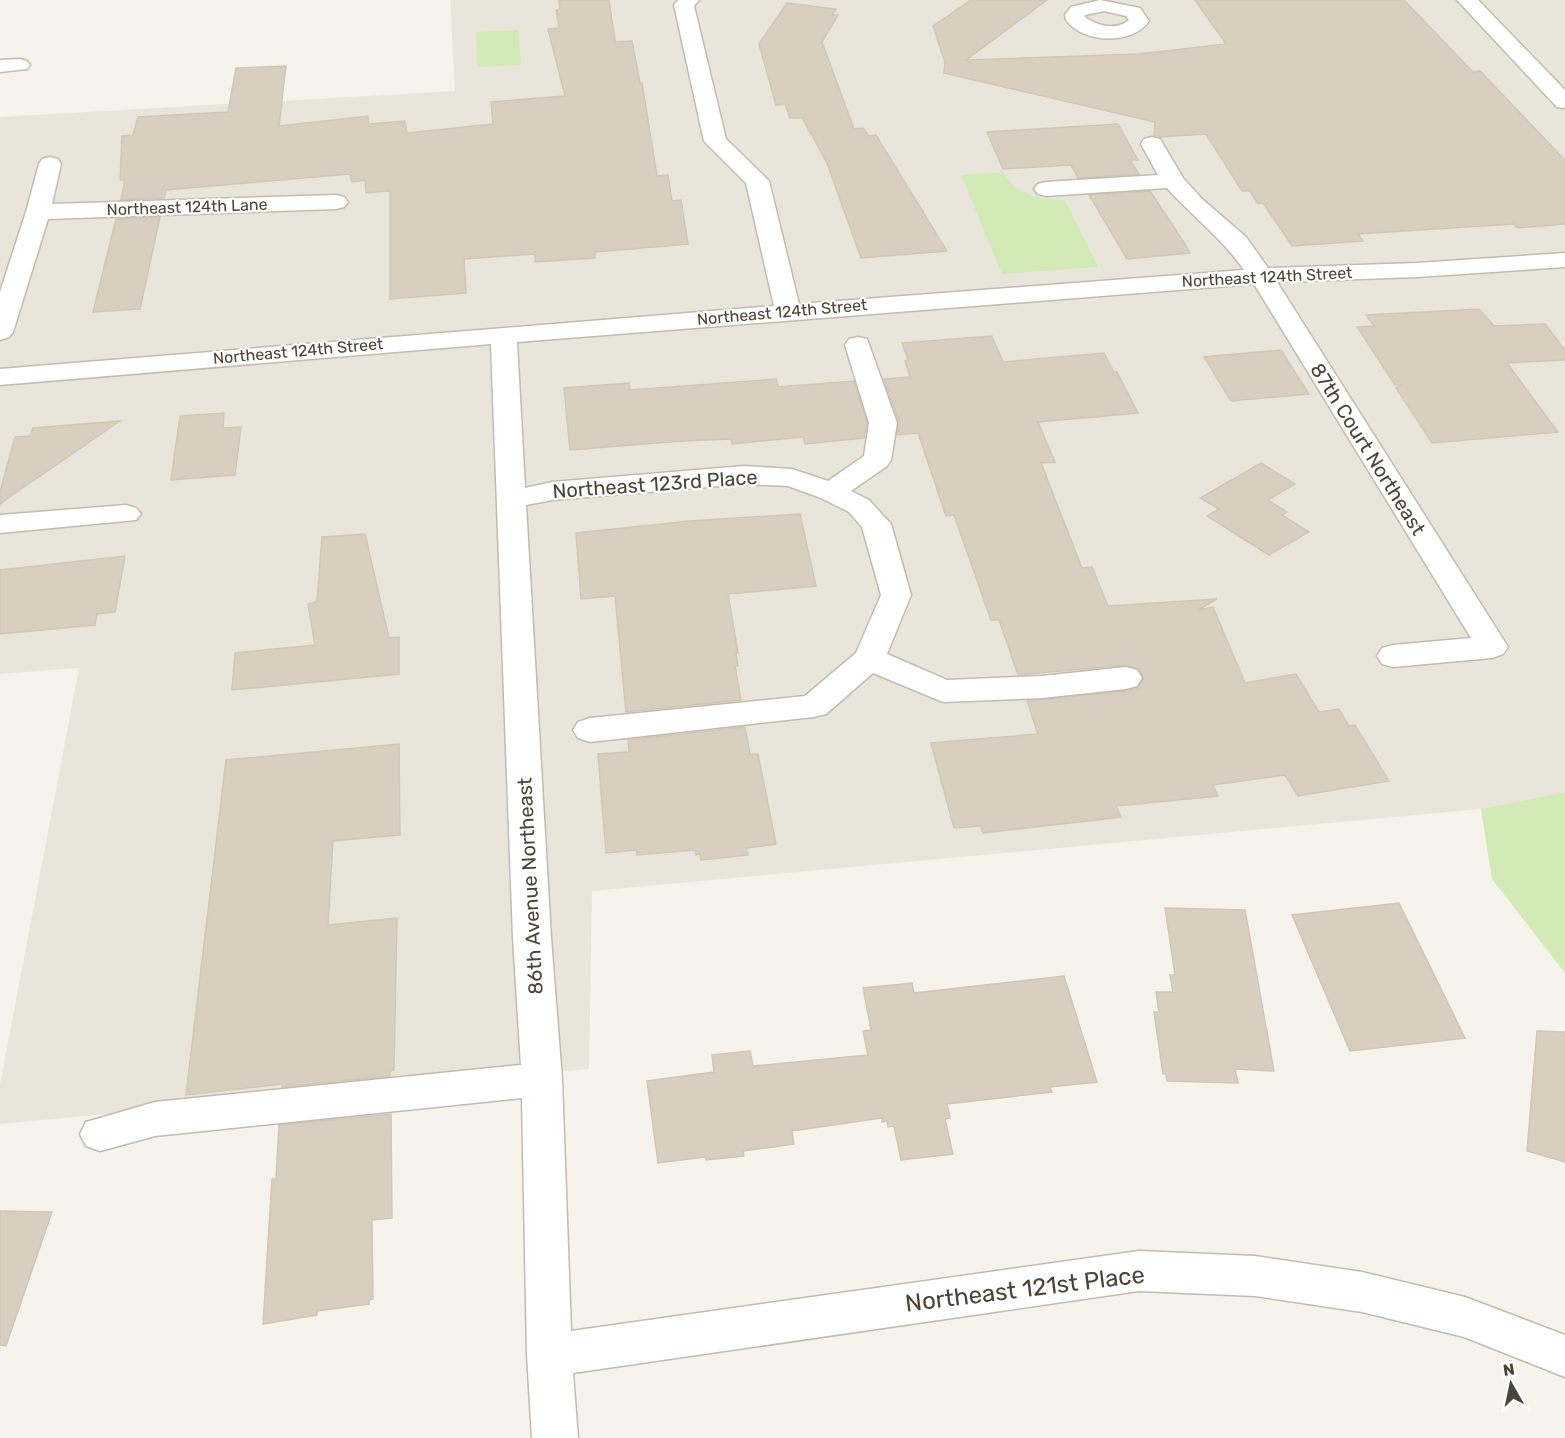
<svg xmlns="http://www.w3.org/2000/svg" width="1565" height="1438" font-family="Rubik,sans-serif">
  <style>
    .residential { fill: #eae5da }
    .green { fill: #d2eab5 }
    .building { fill: #d8cfc1; stroke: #d3c7b4; stroke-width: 1.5 }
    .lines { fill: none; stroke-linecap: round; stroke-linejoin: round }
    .minor-casing { stroke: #c2bbae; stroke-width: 3 }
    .minor { fill: #fff; fill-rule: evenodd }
    .labels { text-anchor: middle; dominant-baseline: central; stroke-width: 4.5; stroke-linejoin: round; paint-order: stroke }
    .far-street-label { font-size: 16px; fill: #4b4439; stroke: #fff }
    .street-label { font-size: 20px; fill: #4b4439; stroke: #fff }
    .near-street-label { font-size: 24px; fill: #4b4439; stroke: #fff }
  </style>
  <rect width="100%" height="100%" fill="#f6f3ec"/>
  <polygon class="residential" points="450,0 1565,0 1565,792 1481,809 592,891 589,1069 0,1124 0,1085 79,668 0,674 0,117 455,91"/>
  <g class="green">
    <polygon points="518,30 521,65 477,67 476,32"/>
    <path d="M 1004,172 C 1016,196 1040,200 1065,200 L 1098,267 L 1002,274 L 961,175 Z"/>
    <polygon points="1565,792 1565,973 1492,879 1481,809"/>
  </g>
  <g class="building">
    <polygon points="559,0 609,0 615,42 632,41 640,83 642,83 657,176 668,175 672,201 681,200 688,244 595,252 595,258 535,262 535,254 464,259 466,293 390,299 390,191 366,193 365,180 352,182 350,174 166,190 164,198 121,200 125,180 120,180 122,136 133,135 138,117 228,112 236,68 286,66 279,126 368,116 369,124 405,121 407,133 493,124 491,102 565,96 548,29 559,28 556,10 560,9"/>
    <polygon points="971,0 1047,0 966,60 1138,54 1226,44 1195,0 1404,0 1473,72 1480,71 1565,160 1565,224 1517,228 1514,224 1358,234 1363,241 1292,246 1263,203 1258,204 1250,191 1242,191 1206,134 1161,137 1154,135 1155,122 944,73 945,62 933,26"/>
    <polygon points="787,3 836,9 832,15 838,15 822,42 854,129 863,128 869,136 876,135 947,251 861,258 827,163 802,118 790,118 785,104 776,105 759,44"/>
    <polygon points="1118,124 1138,160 1130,160 1139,174 1078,178 1071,165 1003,169 987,132"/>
    <polygon points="1150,191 1183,241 1190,253 1127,259 1089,195"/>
    <polygon points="160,217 140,309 93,312 116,219"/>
    <polygon points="1479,309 1494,326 1545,324 1565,350 1565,360 1507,363 1558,432 1432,443 1396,388 1401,385 1395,385 1357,327 1374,326 1366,315"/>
    <polygon points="992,336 1003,362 1104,353 1114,372 1117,372 1138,413 1038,422 1055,462 1041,463 1082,568 1092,567 1108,606 1217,599 1198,610 1213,607 1245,683 1296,674 1319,712 1339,709 1349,726 1355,725 1389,781 1298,796 1285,775 1213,785 1218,796 1116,806 1121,817 983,833 981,826 954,828 931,743 1038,734 1027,701 1127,691 1138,688 1144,679 1139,669 1126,665 1018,675 999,620 991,620 954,515 946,516 918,433 897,435 899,422 884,379 910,377 905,361 908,360 902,343"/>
    <polygon points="1281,350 1309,394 1231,401 1204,357"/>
    <polygon points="776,379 778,387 854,381 867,423 864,438 805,444 803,437 732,444 731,439 683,441 570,450 564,388 629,383 630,390"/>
    <polygon points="224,413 223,428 241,427 235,475 171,480 180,416"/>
    <polygon points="120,421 14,494 0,504 0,492 15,437 30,436 33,428"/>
    <polygon points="1261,463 1295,484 1268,500 1287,512 1282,515 1309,532 1269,555 1207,516 1219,509 1200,498"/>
    <polygon points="800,514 816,586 728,594 738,653 736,653 738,666 735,666 741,700 626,712 615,596 581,599 576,533 690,521"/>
    <polygon points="365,534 389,638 399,637 399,674 232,690 235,653 315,645 308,604 317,602 322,537"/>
    <polygon points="125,556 115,612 97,614 95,625 0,634 0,570"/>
    <polygon points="745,727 750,754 758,754 776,844 747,848 748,855 701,860 700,854 696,855 695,850 637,855 636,850 606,853 598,754 629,752 628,740"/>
    <polygon points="399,744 400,835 333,841 328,925 397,918 394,1070 390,1071 390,1076 282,1087 282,1084 186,1095 226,760"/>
    <polygon points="1399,903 1465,1038 1350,1051 1292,915"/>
    <polygon points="1165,908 1245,910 1274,1071 1235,1069 1238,1083 1167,1081 1166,1074 1163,1074 1154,1012 1159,1012 1156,992 1173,992 1170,975 1175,975"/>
    <polygon points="1064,976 1097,1082 1050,1087 1052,1092 947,1104 950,1118 945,1119 953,1154 901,1160 894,1126 888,1127 887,1121 882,1122 882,1118 792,1131 794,1144 743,1151 744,1156 706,1160 705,1157 658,1163 647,1081 714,1072 712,1055 750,1051 753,1066 868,1055 863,1031 871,1030 863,988 912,983 914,993"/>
    <polygon points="1537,1031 1565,1032 1565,1162 1527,1151"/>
    <polygon points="391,1114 392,1218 372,1220 373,1299 369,1300 369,1304 317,1311 317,1315 263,1324 272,1179 276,1179 279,1125"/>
    <polygon points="0,1211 52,1212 6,1346 0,1345"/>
  </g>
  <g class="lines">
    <g class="minor-casing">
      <g id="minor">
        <path d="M 678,0 L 699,0 L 694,6 L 726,139 L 769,181 L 799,304 L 1244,270 C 1222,238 1193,217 1167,188 L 1046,196 L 1038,194 L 1034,189 L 1038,184 L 1046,182 L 1158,175 L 1141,144 L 1144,139 L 1152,137 L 1160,139 L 1183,178 L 1202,199 L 1246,237 L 1268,268 L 1417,263 L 1565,253 L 1565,267 L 1417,277 L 1277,282 L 1508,647 L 1503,654 L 1492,658 L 1393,667 L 1382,664 L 1377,656 L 1382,648 L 1393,645 L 1471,638 L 1254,284 L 517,342 L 525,488 L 552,482 L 744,466 L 792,469 L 828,481 L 864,456 L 869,423 L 845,345 L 849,339 L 858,337 L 867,339 L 897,423 L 891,460 L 887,466 L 851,491 L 869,500 L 891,524 L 911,595 L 887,654 L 947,680 L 1042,676 L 1126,667 L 1137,670 L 1142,678 L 1137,686 L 1126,689 L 1042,698 L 943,702 L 873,673 L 826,714 L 814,717 L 590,742 L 578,738 L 573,730 L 578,722 L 590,718 L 805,696 L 856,653 L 881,595 L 862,527 L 849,512 L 821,498 L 788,486 L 744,484 L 552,500 L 526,505 L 551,938 L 562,1079 L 571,1331 L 1139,1251 L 1255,1256 L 1362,1272 L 1465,1297 L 1565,1335 L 1565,1377 L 1464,1337 L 1362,1312 L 1255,1296 L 1139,1291 L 573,1373 L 578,1438 L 532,1438 L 527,1355 L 522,1098 L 155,1136 L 100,1151 L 86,1146 L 80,1134 L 86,1122 L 155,1102 L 521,1065 L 513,938 L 491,344 L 0,385 L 0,369 L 774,306 L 746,183 L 704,141 L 674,5 Z"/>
        <path d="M 1100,0 L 1140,8 L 1149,21 C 1133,45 1083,44 1066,20 L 1065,15 L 1071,7 ZM 1104,11 L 1126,16 L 1129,20 C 1116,31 1098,26 1085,17 L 1085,15 Z"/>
        <polygon points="1457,0 1478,0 1565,90 1565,108 1557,107"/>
        <polygon points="20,59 27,61 30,65 27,69 0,72 0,60"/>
        <polygon points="50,157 58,159 61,164 52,204 336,195 344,197 348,202 344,207 336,209 48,219 13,332 9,337 0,340 0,292 26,212 39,164 42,159"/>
        <polygon points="126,505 136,508 141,514 136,520 0,533 0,515"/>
      </g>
    </g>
    <use href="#minor" class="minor"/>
  </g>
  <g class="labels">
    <g class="far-street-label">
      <text transform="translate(187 207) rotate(-2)">Northeast 124th Lane</text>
      <text transform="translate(1267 277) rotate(-3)">Northeast 124th Street</text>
      <text transform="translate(782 312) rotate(-5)">Northeast 124th Street</text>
      <text transform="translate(298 351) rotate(-5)">Northeast 124th Street</text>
    </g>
    <g class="street-label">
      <text transform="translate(1368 449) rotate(58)">87th Court Northeast</text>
      <text transform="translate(655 484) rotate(-4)">Northeast 123rd Place</text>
      <text transform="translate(530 886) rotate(-93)">86th Avenue Northeast</text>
    </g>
    <g class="near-street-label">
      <text transform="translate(1025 1289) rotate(-7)">Northeast 121st Place</text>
    </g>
  </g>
  <g transform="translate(1511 1384) rotate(351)" stroke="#ffffff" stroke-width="4.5" paint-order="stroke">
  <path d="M0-4.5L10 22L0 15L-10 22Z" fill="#4b4439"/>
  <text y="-9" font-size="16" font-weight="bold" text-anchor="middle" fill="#4b4439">N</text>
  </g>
</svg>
